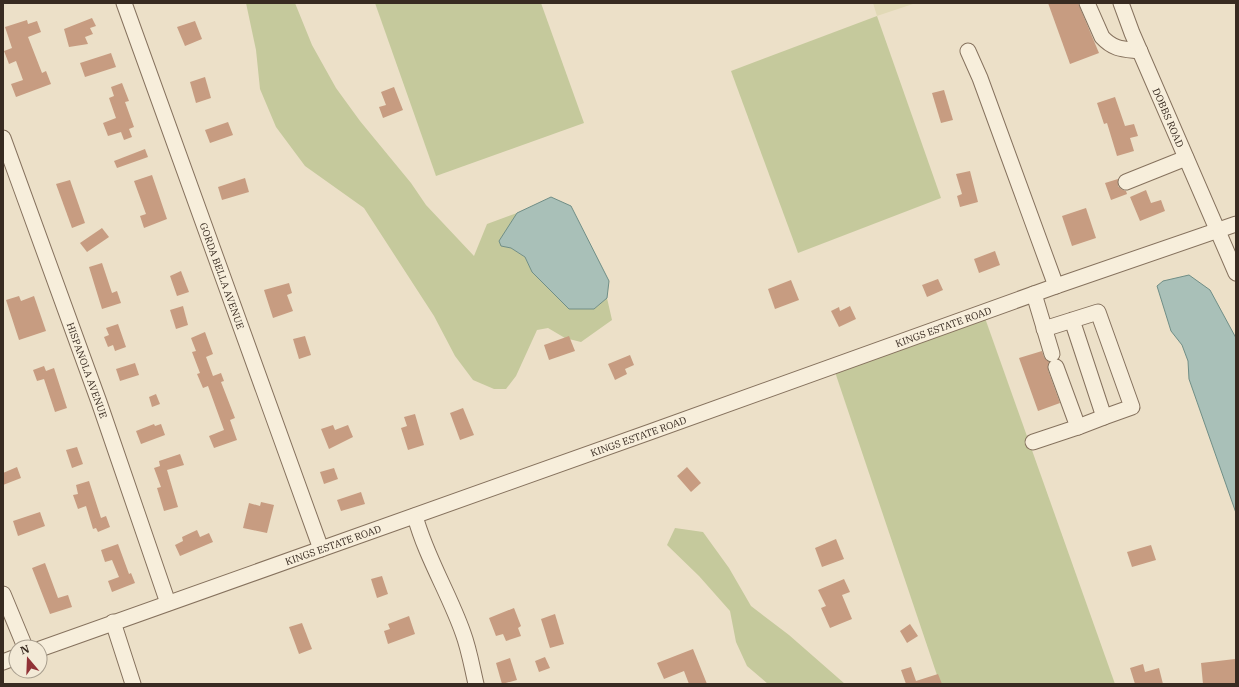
<svg xmlns="http://www.w3.org/2000/svg" width="1239" height="687" font-family="'IBM Plex Serif',serif">
  <style>
    .farmland { fill: #e1d9b6 }
    .green { fill: #c5c99c }
    .water { fill: #a9c0b8; stroke: #708e86 }
    .building { fill: #c79c81 }
    .lines { fill: none; stroke-linecap: round; stroke-linejoin: round }
    .minor-casing { stroke: #86725e; stroke-width: 17 }
    .minor { stroke: #f7eedb; stroke-width: 15 }
    .labels { text-anchor: middle; dominant-baseline: central; stroke-width: 3; stroke-linejoin: round; paint-order: stroke }
    .street-label { font-size: 10px; fill: #382b21; stroke: #f3ead7 }
  </style>
  <rect width="100%" height="100%" fill="#ece0c8"/>
  <polygon class="farmland" points="873,3 916,3 877,16"/>
  <g class="green">
    <polygon points="246,3 295,3 312,45 336,88 360,121 411,183 426,205 474,256 487,224 517,213 510,225 511,248 525,257 532,272 569,309 594,309 607,298 612,320 581,342 565,338 548,328 537,330 516,376 506,389 494,389 473,380 455,356 434,316 364,208 305,166 276,127 260,89 256,50"/>
    <polygon points="375,3 541,3 584,123 436,176"/>
    <polygon points="877,16 941,198 798,253 731,71"/>
    <polygon points="985,318 1115,684 940,684 835,372"/>
    <polygon points="675,528 703,532 729,568 751,606 789,635 845,684 768,684 747,666 736,642 730,611 699,576 667,545"/>
  </g>
  <g class="water">
    <polygon points="551,197 571,206 609,281 607,298 594,309 569,309 532,272 525,257 511,248 501,246 499,241 517,213"/>
    <polygon points="1189,275 1210,290 1236,338 1236,513 1189,379 1188,361 1182,345 1171,331 1157,286 1163,281"/>
  </g>
  <g class="building">
    <polygon points="1048,3 1078,3 1099,53 1070,64"/>
    <polygon points="92,18 96,26 90,28 93,34 85,37 88,44 69,47 64,29"/>
    <polygon points="27,20 28,24 37,21 41,32 28,37 42,73 46,71 51,84 16,97 11,84 23,80 16,61 9,64 4,51 12,48 5,27"/>
    <polygon points="195,21 202,39 185,46 177,27"/>
    <polygon points="111,53 116,67 85,77 80,63"/>
    <polygon points="205,77 211,98 196,103 190,82"/>
    <polygon points="122,83 129,101 125,102 134,127 129,129 132,137 124,140 121,132 108,136 103,123 116,118 109,98 114,96 111,87"/>
    <polygon points="394,87 403,110 383,118 379,107 386,105 381,92"/>
    <polygon points="944,90 953,120 941,123 932,93"/>
    <polygon points="1115,97 1125,126 1134,124 1138,136 1130,138 1134,151 1117,156 1107,123 1104,124 1097,103"/>
    <polygon points="228,122 233,135 210,143 205,130"/>
    <polygon points="145,149 148,157 117,168 114,161"/>
    <polygon points="970,171 978,202 960,207 957,196 962,194 956,174"/>
    <polygon points="152,175 167,219 144,228 140,216 146,214 134,181"/>
    <polygon points="245,178 249,192 222,200 218,187"/>
    <polygon points="1118,179 1118,186 1121,189 1126,191 1127,194 1111,200 1105,183"/>
    <polygon points="70,180 85,223 72,228 56,184"/>
    <polygon points="1146,190 1151,203 1161,200 1165,211 1140,221 1130,197"/>
    <polygon points="1086,208 1096,238 1072,246 1062,216"/>
    <polygon points="102,228 109,237 87,252 80,243"/>
    <polygon points="995,251 1000,265 979,273 974,259"/>
    <polygon points="102,263 112,293 117,291 121,303 102,309 89,267"/>
    <polygon points="181,271 189,292 177,296 170,276"/>
    <polygon points="938,279 943,290 927,297 922,285"/>
    <polygon points="791,280 799,300 775,309 768,289"/>
    <polygon points="289,283 292,293 287,295 293,311 273,318 264,290"/>
    <polygon points="19,296 21,301 34,296 46,331 19,340 6,300"/>
    <polygon points="183,306 188,325 176,329 170,310"/>
    <polygon points="850,306 856,319 839,327 831,311 839,307 840,311"/>
    <polygon points="118,324 126,347 115,351 113,345 108,347 104,337 109,335 106,328"/>
    <polygon points="205,332 213,354 206,357 213,376 221,373 224,381 221,382 235,418 230,420 237,440 214,448 209,436 224,430 208,386 203,388 197,374 200,373 192,352 196,351 191,338"/>
    <polygon points="305,336 311,355 299,359 293,339"/>
    <polygon points="569,336 575,351 549,360 544,345"/>
    <polygon points="1042,351 1044,357 1049,362 1048,370 1060,403 1038,411 1019,358"/>
    <polygon points="630,355 634,365 625,369 627,374 615,380 608,364"/>
    <polygon points="135,363 139,375 120,381 116,369"/>
    <polygon points="44,366 46,371 54,368 67,408 55,412 44,379 37,381 33,370"/>
    <polygon points="156,394 160,404 152,407 149,397"/>
    <polygon points="463,408 474,435 460,440 450,413"/>
    <polygon points="415,414 424,445 408,450 401,428 407,426 404,417"/>
    <polygon points="154,424 155,426 161,424 165,435 141,444 136,431"/>
    <polygon points="333,425 335,430 348,425 353,437 329,449 321,429"/>
    <polygon points="77,447 83,464 72,468 66,450"/>
    <polygon points="180,454 184,465 167,470 178,507 164,511 157,488 161,487 154,468 160,466 159,461"/>
    <polygon points="17,467 21,478 3,485 3,473"/>
    <polygon points="687,467 701,483 691,492 677,476"/>
    <polygon points="334,468 338,479 324,484 320,472"/>
    <polygon points="89,481 101,518 106,516 110,527 98,532 96,528 93,529 86,506 78,509 73,495 78,494 76,485"/>
    <polygon points="361,492 365,504 341,511 337,500"/>
    <polygon points="261,502 274,505 267,533 243,528 249,503 260,506"/>
    <polygon points="40,512 45,526 18,536 13,521"/>
    <polygon points="197,530 200,537 209,533 213,542 180,556 175,545 183,541 182,537"/>
    <polygon points="836,539 844,559 822,567 815,548"/>
    <polygon points="118,544 129,574 131,573 135,583 112,592 108,581 119,577 112,560 105,562 101,550"/>
    <polygon points="1151,545 1156,560 1132,567 1127,552"/>
    <polygon points="45,563 58,598 68,595 72,607 50,614 32,568"/>
    <polygon points="382,576 388,594 377,598 371,579"/>
    <polygon points="844,579 850,592 842,595 852,619 830,628 821,608 826,606 818,590"/>
    <polygon points="514,608 521,626 518,628 521,636 506,641 503,634 496,636 489,618"/>
    <polygon points="555,614 564,644 550,648 541,619"/>
    <polygon points="409,616 415,634 388,644 384,631 390,629 388,624"/>
    <polygon points="302,623 312,649 299,654 289,627"/>
    <polygon points="910,624 918,636 907,643 900,631"/>
    <polygon points="693,649 707,684 689,684 684,671 664,679 657,663"/>
    <polygon points="545,657 550,668 539,672 535,661"/>
    <polygon points="510,658 517,680 502,684 496,663"/>
    <polygon points="1235,659 1236,684 1203,684 1201,663"/>
    <polygon points="1143,664 1145,672 1159,668 1163,684 1135,684 1130,668"/>
    <polygon points="911,667 916,681 938,674 942,684 906,684 901,670"/>
  </g>
  <g class="lines">
    <g class="minor-casing">
      <g id="minor">
        <path id="s1" d="M 124,3 L 321,549"/>
        <path d="M 1087,3 L 1102,37 C 1114,50 1123,49 1140,51"/>
        <path id="s2" d="M 1121,3 L 1132,33 L 1236,273"/>
        <polyline points="968,51 980,78 1056,286"/>
        <path id="s3" d="M 3,138 L 99,402 L 168,603"/>
        <polyline points="1126,182 1186,158"/>
        <polyline points="1034,294 1052,354"/>
        <polyline points="1044,329 1098,312 1132,407 1104,417 1072,320"/>
        <polyline points="1078,427 1104,417"/>
        <polyline points="1033,442 1078,427 1056,367"/>
        <path d="M 415,516 C 426,557 449,593 463,633 C 469,649 472,667 476,684"/>
        <polyline points="3,594 25,647"/>
        <polyline points="113,622 133,684"/>
        <path id="s4" d="M 40,649 L 650,432 L 1056,286 L 1236,224"/>
        <polyline points="3,662 16,657"/>
      </g>
    </g>
    <use href="#minor" class="minor"/>
  </g>
  <g class="labels">
    <g class="street-label">
      <text stroke="none"><textPath href="#s2" startOffset="124">DOBBS ROAD</textPath></text>
      <text stroke="none"><textPath href="#s1" startOffset="290">GORDA BELLA AVENUE</textPath></text>
      <text stroke="none"><textPath href="#s4" startOffset="959">KINGS ESTATE ROAD</textPath></text>
      <text stroke="none"><textPath href="#s3" startOffset="247">HISPANOLA AVENUE</textPath></text>
      <text stroke="none"><textPath href="#s4" startOffset="635">KINGS ESTATE ROAD</textPath></text>
      <text stroke="none"><textPath href="#s4" startOffset="311">KINGS ESTATE ROAD</textPath></text>
    </g>
  </g>
  <rect width="1239" height="687" fill="none" stroke="#382b21" stroke-width="8"/>
  <g transform="translate(28 659) rotate(341)"><circle r="19" fill="#f3ead7" stroke="#a89e8e"/>
  <path d="M0-3L7 15L0 10L-7 15Z" fill="#913236"/>
  <text y="-6" font-size="11" font-weight="bold" text-anchor="middle" fill="#382b21">N</text>
  </g>
</svg>
